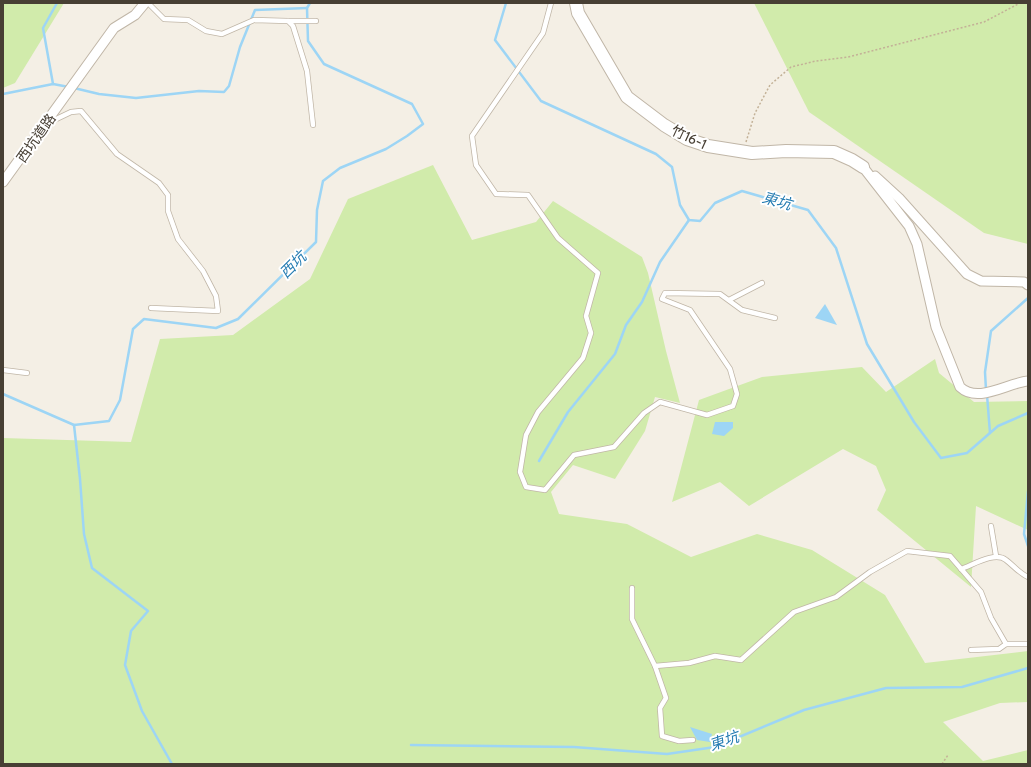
<svg xmlns="http://www.w3.org/2000/svg" width="1031" height="767" font-family="Cabin,'Noto Sans TC',sans-serif">
  <style>
    .green { fill: #d1ebab }
    .water { fill: #9dd5f5 }
    .lines { fill: none; stroke-linecap: round; stroke-linejoin: round }
    .stream { stroke: #9dd5f5; stroke-width: 2.5 }
    .service-casing { stroke: #c0b6a7; stroke-width: 6 }
    .minor-casing { stroke: #c0b6a7; stroke-width: 11 }
    .tertiary-casing { stroke: #c0b6a7; stroke-width: 14 }
    .path { stroke: #c3b197; stroke-width: 1.5; stroke-dasharray: 2 2; stroke-linecap: butt }
    .service { stroke: #fff; stroke-width: 4.5 }
    .minor { stroke: #fff; stroke-width: 9 }
    .tertiary { stroke: #fff; stroke-width: 12 }
    .labels { text-anchor: middle; dominant-baseline: central; stroke-width: 4; stroke-linejoin: round; paint-order: stroke }
    .street-label { font-size: 14px; fill: #473f34; stroke: #fff }
    .water-label { font-size: 15px; font-style: italic; fill: #257cb2; stroke: #fff }
  </style>
  <rect width="100%" height="100%" fill="#f4efe5"/>
  <g class="green">
    <polygon points="3,3 64,3 15,83 3,88"/>
    <polygon points="754,3 1028,3 1028,244 984,233 809,112"/>
    <polygon points="433,165 472,240 536,222 553,201 642,257 648,273 666,351 680,403 655,397 645,431 615,479 573,465 551,492 559,514 627,524 691,557 757,534 812,550 885,595 925,663 1028,651 1028,702 1000,703 943,722 983,761 1028,750 1028,764 3,764 3,438 131,442 160,339 233,335 310,279 348,199"/>
    <polygon points="935,359 939,373 974,402 1028,401 1028,530 976,506 971,587 877,510 886,490 876,466 843,449 749,506 720,482 672,502 699,400 762,377 862,367 886,392"/>
  </g>
  <g class="water">
    <polygon points="825,304 837,325 815,318"/>
    <polygon points="715,422 733,422 733,428 724,436 712,434"/>
    <polygon points="690,727 712,734 710,742 697,740"/>
  </g>
  <g class="lines">
    <g class="stream">
      <polyline points="506,3 495,40 541,101 656,154 672,167 680,205 689,220 700,221 715,203 742,191 808,210 836,248 867,344 914,422 941,458 967,453 998,426 1028,413"/>
      <polyline points="53,84 43,28 57,3"/>
      <polyline points="74,88 99,94 136,98 199,91 224,92 229,86 240,47 255,10 307,8"/>
      <polyline points="3,94 53,84 69,87"/>
      <polyline points="986,390 985,372 991,331 1028,298"/>
      <polyline points="3,394 74,425 109,421 120,400 133,329 144,319 216,328 238,319 316,242 317,210 323,181 340,168 386,149 407,136 423,124 412,104 324,64 308,41 307,8 310,3"/>
      <polyline points="987,395 990,433"/>
      <polyline points="74,425 80,479 84,534 92,568 148,611 131,631 125,665 142,711 172,764"/>
      <polyline points="539,461 568,412 615,354 626,325 642,302 660,262 689,220"/>
      <polyline points="1028,491 1024,534 1028,546"/>
      <polyline points="411,745 574,747 667,754 715,747 804,710 886,688 962,687 1028,668"/>
    </g>
    <g class="service-casing">
      <g id="service">
        <polyline points="148,3 164,19 188,20 206,31 222,34 254,20 288,21 293,26 307,71 313,125"/>
        <polyline points="551,3 543,33 472,136 476,165 496,194 528,195 558,238 598,273 586,316 591,333 583,358 538,412 526,435 520,472 526,487 545,490 574,455 614,447 644,413 660,402 707,415 733,406 737,394 730,369 690,310 662,299 665,293 720,294 742,310 775,318"/>
        <polyline points="288,21 316,21"/>
        <polyline points="48,123 71,112 81,111 117,154 159,183 168,195 168,211 178,239 203,271 216,296 218,311 151,308"/>
        <polyline points="729,300 762,283"/>
        <polyline points="3,370 27,373"/>
        <polyline points="991,526 996,556"/>
        <path d="M 961,569 C 973,565 995,551 1006,560 C 1014,566 1019,573 1028,577"/>
        <polyline points="632,588 632,619 655,666 666,698 660,708 662,736 679,741 693,740"/>
        <polyline points="971,650 999,649 1006,644"/>
        <polyline points="655,666 689,663 715,656 741,660 794,612 836,597 870,572 907,551 950,556 981,592 991,618 1006,644 1028,644"/>
      </g>
    </g>
    <g class="minor-casing">
      <g id="minor">
        <path d="M 863,167 L 909,226 L 917,244 L 936,327 L 960,387 C 978,404 1007,383 1028,381"/>
        <polyline points="875,176 899,198 967,274 981,281 1024,282 1028,285"/>
        <polyline points="3,182 114,28 135,15 145,3"/>
      </g>
    </g>
    <g class="tertiary-casing">
      <polyline id="tertiary" points="576,3 578,13 627,97 664,125 687,139 708,146 752,153 786,151 834,152 852,160 863,167"/>
    </g>
    <g class="path">
      <polyline points="746,142 755,113 770,85 791,67 816,61 848,57 984,22 1020,3"/>
      <polyline points="942,764 948,755"/>
    </g>
    <use href="#service" class="service"/>
    <use href="#minor" class="minor"/>
    <use href="#tertiary" class="tertiary"/>
  </g>
  <g class="labels">
    <g class="street-label">
      <text transform="translate(689 137) rotate(25)">竹16-1</text>
      <text transform="translate(36 138) rotate(-55)">西坑道路</text>
    </g>
    <g class="water-label">
      <text transform="translate(777 201) rotate(16)">東坑</text>
      <text transform="translate(293 265) rotate(-45)">西坑</text>
      <text transform="translate(724 741) rotate(-19)">東坑</text>
    </g>
  </g>
  <rect width="1031" height="767" fill="none" stroke="#473f34" stroke-width="8"/>
</svg>
